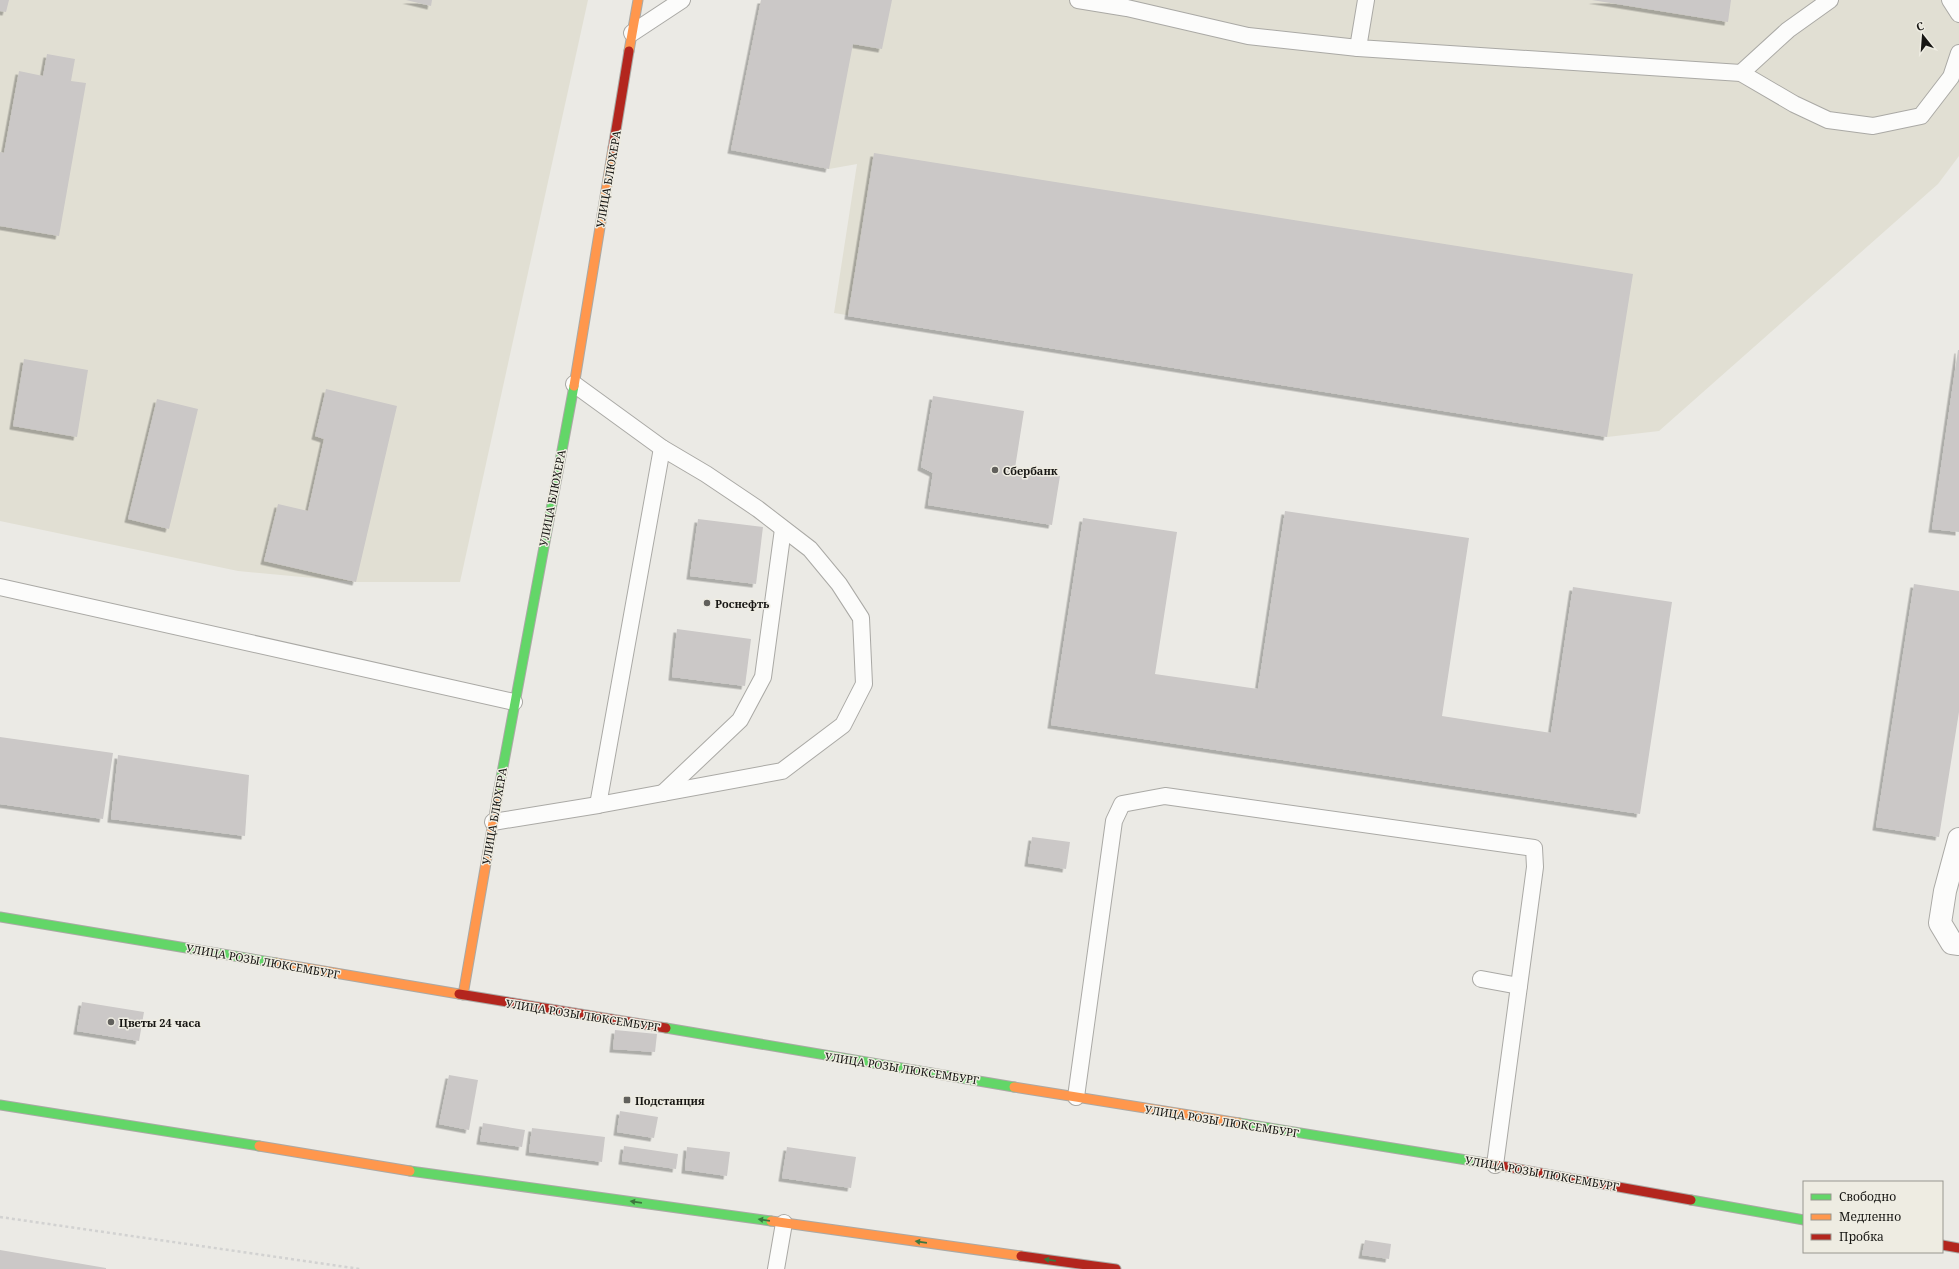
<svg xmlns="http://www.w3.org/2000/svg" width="1959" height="1269" font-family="'Noto Serif',serif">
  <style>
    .built { fill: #e1dfd3 }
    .building { fill: #cbc8c7; filter: url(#shadow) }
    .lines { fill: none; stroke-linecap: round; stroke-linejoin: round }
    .lane-casing { stroke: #aaa9a5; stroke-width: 18 }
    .street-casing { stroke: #aaa9a5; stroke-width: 24 }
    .fast-casing { stroke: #aaa9a5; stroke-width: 11 }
    .slow-casing { stroke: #aaa9a5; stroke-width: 11 }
    .jam-casing { stroke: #aaa9a5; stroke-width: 11 }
    .path { stroke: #d2d2d1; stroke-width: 2.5; stroke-dasharray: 3 3; stroke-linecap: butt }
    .lane { stroke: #fcfcfb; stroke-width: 16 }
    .street { stroke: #fcfcfb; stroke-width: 22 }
    .fast { stroke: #63d668; stroke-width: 9 }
    .slow { stroke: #ff974d; stroke-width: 9 }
    .jam { stroke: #b3261e; stroke-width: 9 }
    .oneway { fill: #3d763e }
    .poi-dot { fill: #61605c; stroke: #eeece2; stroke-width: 1.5 }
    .labels { text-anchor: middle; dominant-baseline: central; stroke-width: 3; stroke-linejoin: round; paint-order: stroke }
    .street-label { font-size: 11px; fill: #171613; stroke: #eeece2 }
    .poi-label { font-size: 11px; font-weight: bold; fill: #171613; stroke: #eeece2; text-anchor: start }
  </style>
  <defs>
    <filter id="shadow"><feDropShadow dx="-3.5" dy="3.5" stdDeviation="0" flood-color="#0004"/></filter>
  </defs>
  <rect width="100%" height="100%" fill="#ebeae5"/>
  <g class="built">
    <polygon points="0,0 588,0 460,582 356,582 238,571 0,521"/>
    <polygon points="761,0 1959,0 1959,156 1938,184 1659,431 1607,437 834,313 857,164 829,169 731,150"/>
  </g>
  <g class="building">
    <polygon points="0,0 9,0 6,12 0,11"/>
    <polygon points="406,0 432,0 431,6"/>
    <polygon points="761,0 892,0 882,49 853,44 829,169 731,150"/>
    <polygon points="1592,0 1731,0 1728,22"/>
    <polygon points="47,54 75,59 71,81 86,83 59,236 0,226 0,152 4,153 19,71 43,76"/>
    <polygon points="874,153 1633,274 1607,437 848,316"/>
    <polygon points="1958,350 1959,350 1959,532 1932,529"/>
    <polygon points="24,359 88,370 77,437 13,426"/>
    <polygon points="326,389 397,406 356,582 264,561 278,504 308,511 324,439 315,436"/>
    <polygon points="933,396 1024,411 1015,468 1060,476 1052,525 928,505 933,473 921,467"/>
    <polygon points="157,399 198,409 169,529 128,519"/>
    <polygon points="1285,511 1469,538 1442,716 1551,733 1573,587 1672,602 1640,814 1051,725 1083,518 1177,532 1155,674 1258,689"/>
    <polygon points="698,519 763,527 756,584 690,576"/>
    <polygon points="1914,584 1959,591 1959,712 1939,837 1876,827"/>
    <polygon points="677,629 751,639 745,686 672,677"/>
    <polygon points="0,737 113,753 103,819 0,804"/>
    <polygon points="118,755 249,775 245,836 111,819"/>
    <polygon points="1032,837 1070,842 1066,869 1028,863"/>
    <polygon points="82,1002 144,1012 139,1041 77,1031"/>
    <polygon points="615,1030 657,1034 655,1052 613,1049"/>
    <polygon points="449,1075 478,1080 469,1130 439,1124"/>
    <polygon points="620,1111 658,1117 654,1138 617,1132"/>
    <polygon points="483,1123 525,1130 522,1147 480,1141"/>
    <polygon points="532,1128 605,1137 602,1162 529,1152"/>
    <polygon points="624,1146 678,1154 676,1169 622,1161"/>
    <polygon points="687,1147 730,1152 727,1176 685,1170"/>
    <polygon points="787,1147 856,1157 851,1188 782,1178"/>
    <polygon points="1365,1240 1391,1244 1389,1259 1362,1255"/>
    <polygon points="0,1250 106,1268 106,1269 0,1269"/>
  </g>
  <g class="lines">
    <g class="lane-casing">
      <g id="lane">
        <polyline points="1078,0 1127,8 1248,36 1358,48"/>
        <polyline points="1366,0 1358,48 1741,73 1794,104 1828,120 1873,126 1921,116 1951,77 1959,53"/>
        <polyline points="1950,0 1959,14"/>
        <polyline points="632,33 682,0"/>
        <polyline points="1741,73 1788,30 1830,0"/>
        <polyline points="0,587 514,702"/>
        <polyline points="663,793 740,720 763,677 783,529"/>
        <polyline points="598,805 662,448"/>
        <polyline points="493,822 598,805 782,771 843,725 864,684 861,618 839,584 810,549 758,509 706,474 662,448 574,384"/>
        <polyline points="1481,979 1519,986 1495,1165"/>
        <polyline points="1076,1097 1114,821 1122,804 1165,796 1534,848 1535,867 1519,986"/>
        <polyline points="776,1269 784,1223"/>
      </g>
    </g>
    <g class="street-casing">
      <polyline id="street" points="1959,839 1945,891 1940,923 1952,943 1959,944"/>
    </g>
    <g class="fast-casing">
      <g id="fast">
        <polyline points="498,794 574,386"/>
        <polyline points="0,917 276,963"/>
        <polyline points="666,1028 1014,1087"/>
        <polyline points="0,1105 259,1146"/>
        <polyline points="1239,1123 1485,1163"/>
        <polyline points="410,1171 771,1221"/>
        <polyline points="1691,1200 1804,1220"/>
      </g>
    </g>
    <g class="slow-casing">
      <g id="slow">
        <polyline points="629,51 638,0"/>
        <polyline points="574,386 613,148"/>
        <polyline points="276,963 459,994"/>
        <polyline points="463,995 498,794"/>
        <polyline points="1014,1087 1239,1123"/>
        <polyline points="259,1146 410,1171"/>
        <polyline points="771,1221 1021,1256"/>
      </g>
    </g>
    <g class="jam-casing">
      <g id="jam">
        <polyline points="613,148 629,51"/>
        <polyline points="459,994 666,1028"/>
        <polyline points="1485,1163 1691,1200"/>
        <polyline points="1942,1245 1959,1248"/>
        <polyline points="1021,1256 1116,1269"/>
      </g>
    </g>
    <polyline class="path" points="0,1217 360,1269"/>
    <use href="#lane" class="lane"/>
    <use href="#street" class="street"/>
    <use href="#fast" class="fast"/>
    <use href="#slow" class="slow"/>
    <use href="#jam" class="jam"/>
  </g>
  <defs><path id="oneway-solid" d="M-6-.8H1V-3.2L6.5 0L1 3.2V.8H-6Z"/></defs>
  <g class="oneway">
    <use href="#oneway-solid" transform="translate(636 1202) rotate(-172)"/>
    <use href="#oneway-solid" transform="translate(764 1220) rotate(-172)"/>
    <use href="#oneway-solid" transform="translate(921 1242) rotate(-172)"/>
    <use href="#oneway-solid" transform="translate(1050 1260) rotate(-172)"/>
  </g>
  <g class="poi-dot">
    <circle cx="995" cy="470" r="4"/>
    <circle cx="707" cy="603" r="4"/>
    <circle cx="111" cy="1022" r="4"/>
    <rect x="623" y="1096" width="8" height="8" rx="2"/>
  </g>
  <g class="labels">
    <g class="street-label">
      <text transform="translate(608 179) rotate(-80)">УЛИЦА БЛЮХЕРА</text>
      <text transform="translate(552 498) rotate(-79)">УЛИЦА БЛЮХЕРА</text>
      <text transform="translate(494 816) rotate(-80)">УЛИЦА БЛЮХЕРА</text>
      <text transform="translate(263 961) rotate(10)">УЛИЦА РОЗЫ ЛЮКСЕМБУРГ</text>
      <text transform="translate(583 1015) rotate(9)">УЛИЦА РОЗЫ ЛЮКСЕМБУРГ</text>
      <text transform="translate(902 1068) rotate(9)">УЛИЦА РОЗЫ ЛЮКСЕМБУРГ</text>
      <text transform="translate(1222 1121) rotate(9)">УЛИЦА РОЗЫ ЛЮКСЕМБУРГ</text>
      <text transform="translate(1542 1173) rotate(10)">УЛИЦА РОЗЫ ЛЮКСЕМБУРГ</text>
    </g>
    <g class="poi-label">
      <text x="1003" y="470">Сбербанк</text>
      <text x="715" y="603">Роснефть</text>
      <text x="119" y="1022">Цветы 24 часа</text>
      <text x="635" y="1100">Подстанция</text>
    </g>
  </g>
  <rect x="1803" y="1181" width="140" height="72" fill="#eeece2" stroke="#98968f"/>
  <rect x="1811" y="1194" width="20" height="6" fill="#63d668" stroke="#98968f"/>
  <text x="1839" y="1201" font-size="12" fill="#171613">Свободно</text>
  <rect x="1811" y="1214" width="20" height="6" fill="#ff974d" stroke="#98968f"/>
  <text x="1839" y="1221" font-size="12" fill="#171613">Медленно</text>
  <rect x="1811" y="1234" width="20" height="6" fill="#b3261e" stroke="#98968f"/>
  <text x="1839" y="1241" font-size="12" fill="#171613">Пробка</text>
  <g transform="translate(1923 36) rotate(343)" stroke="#eeece2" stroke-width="3" paint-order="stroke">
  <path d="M0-3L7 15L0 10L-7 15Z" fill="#171613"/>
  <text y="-6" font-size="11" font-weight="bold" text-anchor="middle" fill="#171613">С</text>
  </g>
</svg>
